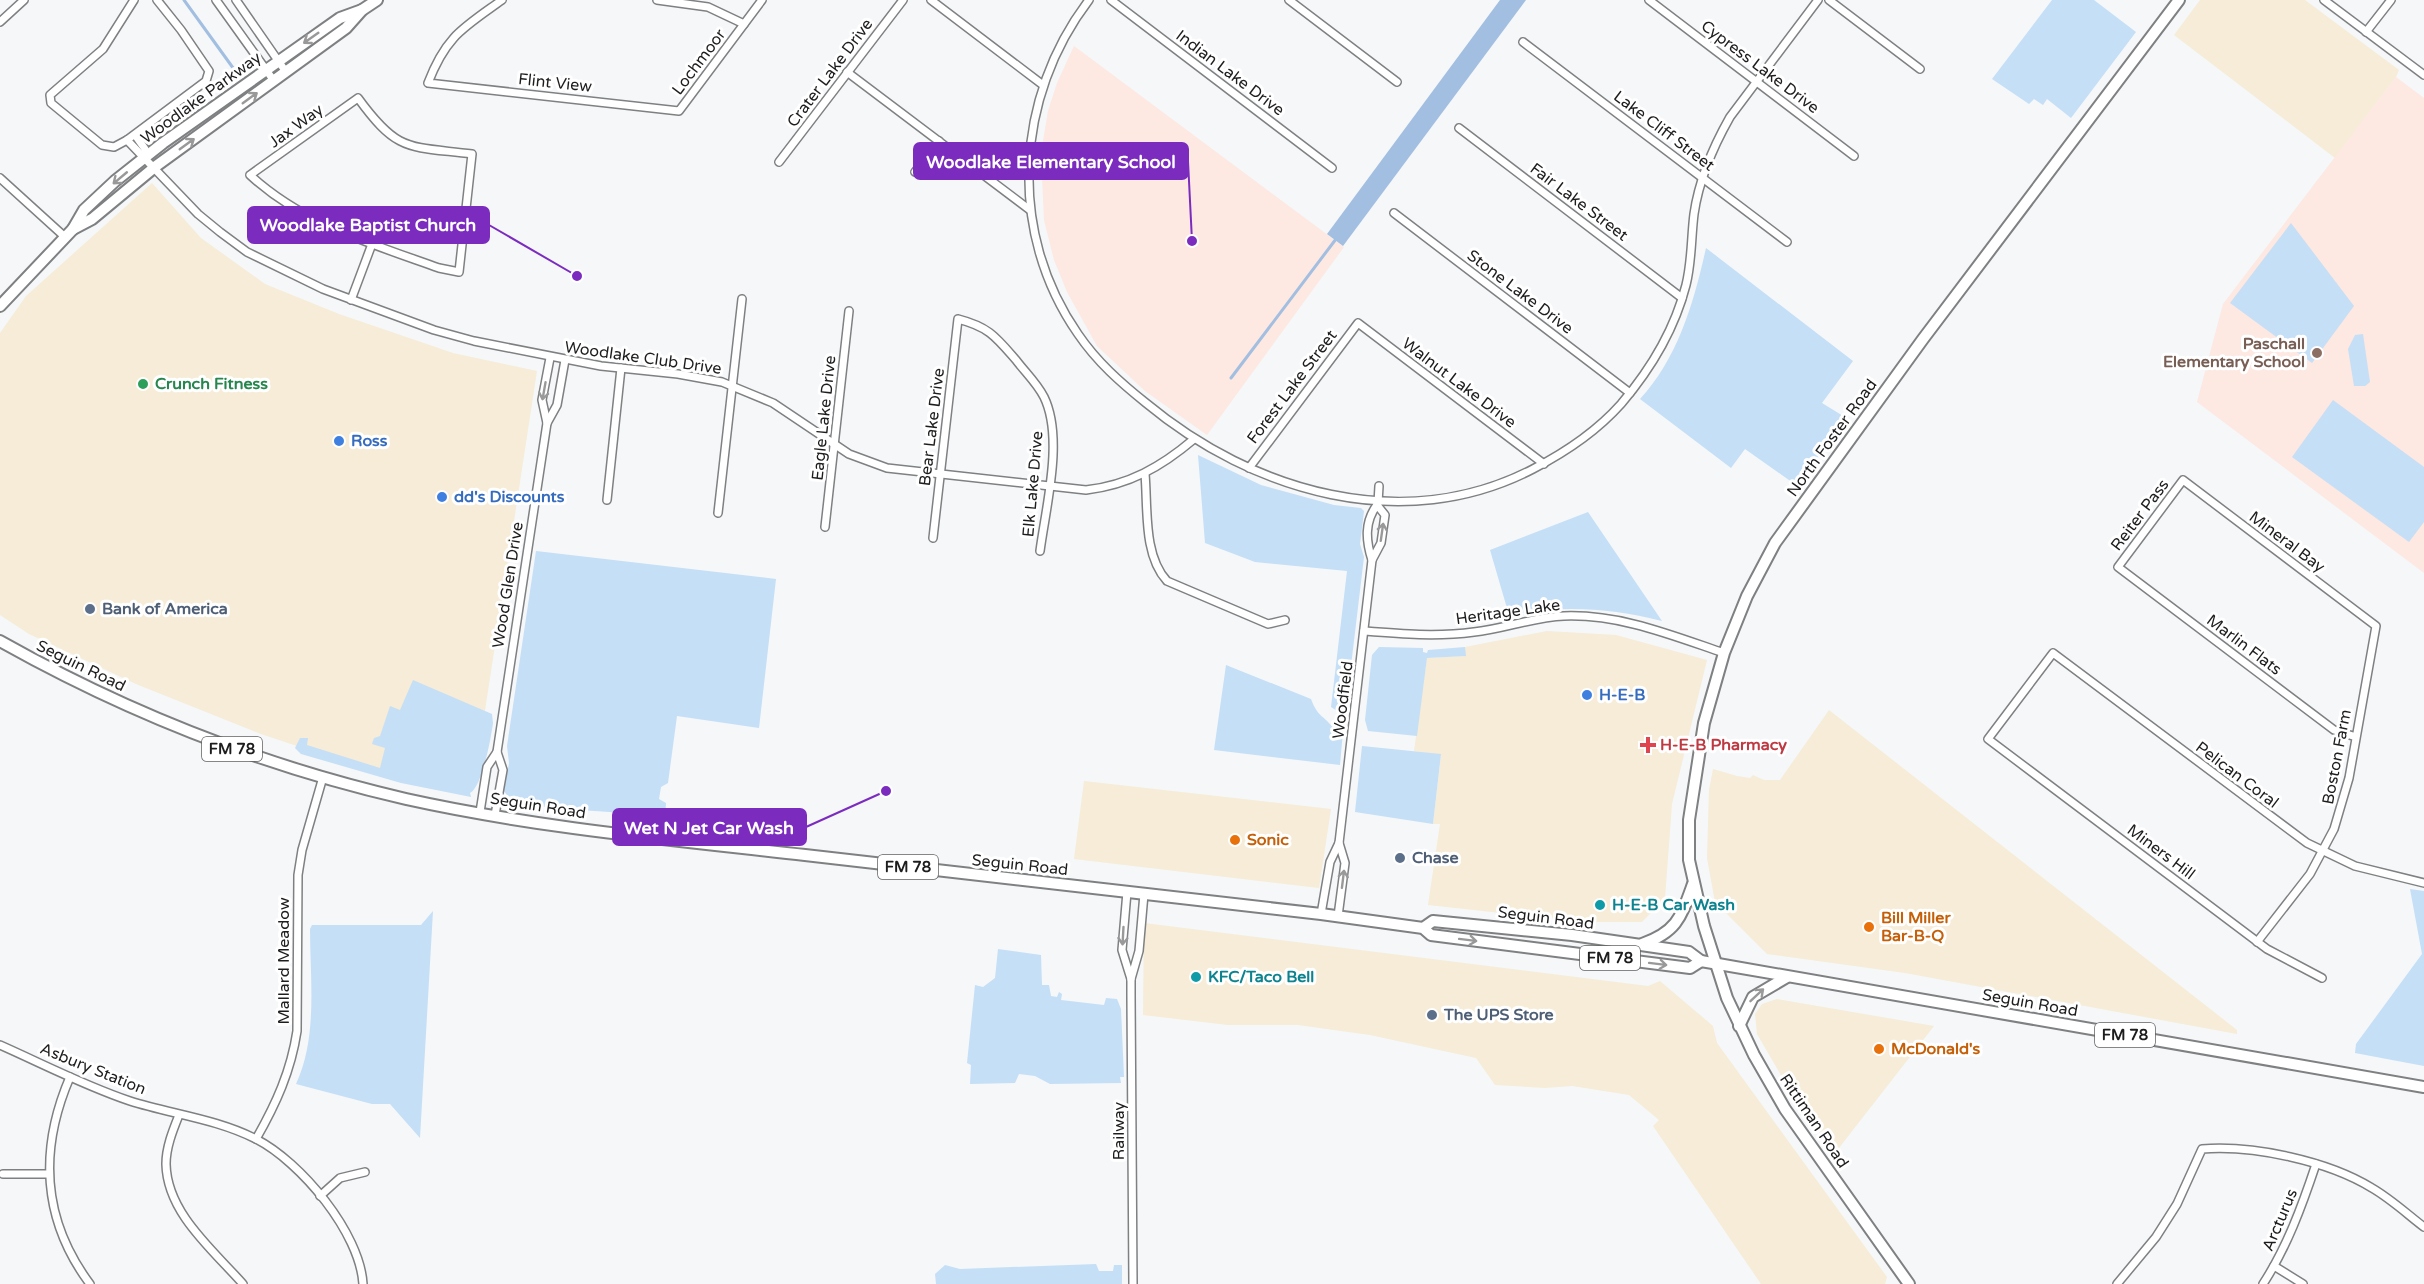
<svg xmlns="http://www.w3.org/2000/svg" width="2424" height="1284" font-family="'Varela Round',sans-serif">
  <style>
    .commercial { fill: #f6ecd7 }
    .education { fill: #fde8e2 }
    .green { fill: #c5dff6 }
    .water { fill: #a2bee0 }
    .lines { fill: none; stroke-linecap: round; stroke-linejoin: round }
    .stream { stroke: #a2bee0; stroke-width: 3 }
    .street-casing { stroke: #7e8082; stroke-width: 10 }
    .secondary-casing { stroke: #7e8082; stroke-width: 14 }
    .primary-casing { stroke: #7e8082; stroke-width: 14 }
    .street { stroke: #fff; stroke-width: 7 }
    .secondary { stroke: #fff; stroke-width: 10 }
    .primary { stroke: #fff; stroke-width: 10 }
    .oneway { stroke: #99999a }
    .education-dot { fill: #8d6e63; stroke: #fff; stroke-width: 2 }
    .leisure-dot { fill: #2e9e5b; stroke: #fff; stroke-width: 2 }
    .shop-dot { fill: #3f7fe0; stroke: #fff; stroke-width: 2 }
    .service-dot { fill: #5c6f8a; stroke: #fff; stroke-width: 2 }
    .health-dot { fill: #e0444e; stroke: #fff; stroke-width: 2 }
    .food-dot { fill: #e8710a; stroke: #fff; stroke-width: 2 }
    .culture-dot { fill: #0f9aa8; stroke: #fff; stroke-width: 2 }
    .labels { text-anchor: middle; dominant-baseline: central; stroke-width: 6; stroke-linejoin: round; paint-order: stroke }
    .shield { fill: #fff; stroke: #616162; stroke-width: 1.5 }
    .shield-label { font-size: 15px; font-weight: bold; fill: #1d1d1e }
    .street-label { font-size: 16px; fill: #1d1d1e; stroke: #fff }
    .education-label { font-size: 16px; font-weight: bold; fill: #785e54; stroke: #fff; text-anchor: end }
    .leisure-label { font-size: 16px; font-weight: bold; fill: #27864d; stroke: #fff; text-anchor: start }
    .shop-label { font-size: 16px; font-weight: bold; fill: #366cbe; stroke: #fff; text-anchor: start }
    .service-label { font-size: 16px; font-weight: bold; fill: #4e5e75; stroke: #fff; text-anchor: start }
    .health-label { font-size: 16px; font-weight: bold; fill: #be3a42; stroke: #fff; text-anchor: start }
    .food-label { font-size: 16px; font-weight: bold; fill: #c56008; stroke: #fff; text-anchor: start }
    .culture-label { font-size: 16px; font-weight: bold; fill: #0d838f; stroke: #fff; text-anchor: start }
    .leader { fill: none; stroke: #7b2cbf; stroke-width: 2 }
    .callout-dot { fill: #7b2cbf; stroke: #fff; stroke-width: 2 }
    .callout { fill: #7b2cbf; stroke: #7b2cbf; stroke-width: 2 }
    .callout-label { font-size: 18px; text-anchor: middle; font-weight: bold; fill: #fff }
  </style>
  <rect width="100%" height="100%" fill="#f5f7f9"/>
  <g class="commercial">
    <polygon points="2200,0 2305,0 2399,70 2396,77 2335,158 2174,35"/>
    <polygon points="152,183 201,238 265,284 339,314 453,353 537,371 473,789 342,761 261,734 136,684 29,634 0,615 0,333 26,296"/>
    <polygon points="1547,631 1616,635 1707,660 1672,804 1665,898 1642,922 1583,922 1428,905 1440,824 1433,824 1441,755 1414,751 1427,658 1465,656 1465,647"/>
    <polygon points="1829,710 2237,1030 2237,1034 1905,973 1767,954 1715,902 1707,858 1709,790 1713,769 1737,776 1750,778 1753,775 1764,780 1780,780"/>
    <polygon points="1084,781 1331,809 1319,888 1074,859"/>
    <polygon points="1144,923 1648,986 1660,981 1713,1026 1717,1043 1887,1277 1885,1284 1761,1284 1653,1126 1659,1120 1629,1095 1572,1086 1545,1088 1495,1085 1476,1058 1370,1035 1298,1025 1228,1025 1143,1015"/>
    <polygon points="1777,999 1934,1026 1835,1153 1796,1101 1757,1034 1755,1014 1762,1004"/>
  </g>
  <g class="education">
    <polygon points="1074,46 1344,247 1207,435 1145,391 1097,346 1067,292 1054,260 1044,220 1041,153 1048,111 1057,83"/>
    <polygon points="2396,77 2424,98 2424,573 2197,402 2223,304"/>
  </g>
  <g class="green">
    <polygon points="2052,0 2094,0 2136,32 2071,118 2047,99 2043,105 2034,99 2029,104 1992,79"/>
    <polygon points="2291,223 2354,306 2312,363 2230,303"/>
    <path d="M 1706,248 L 1853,361 L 1822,403 L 1848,419 L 1796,485 L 1745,449 L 1731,468 L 1640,399 C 1678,358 1694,302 1706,248 Z"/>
    <polygon points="2363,334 2370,382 2365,386 2354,386 2348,349 2355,335"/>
    <polygon points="2333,400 2424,467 2424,522 2409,542 2292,457"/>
    <polygon points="1198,455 1261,485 1334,505 1361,508 1364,511 1360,544 1364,557 1345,716 1331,707 1347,571 1255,562 1205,543"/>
    <path d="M 1588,512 L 1662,621 C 1610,608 1563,605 1509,615 L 1490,550 Z"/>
    <polygon points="536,551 776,579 759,728 677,716 668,783 661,787 659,799 666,803 665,819 659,822 626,819 624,813 550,808 511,801 504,791 509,763 507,746"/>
    <polygon points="1379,647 1423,648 1423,652 1427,653 1428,650 1465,647 1466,656 1427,658 1417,736 1368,731 1365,720 1372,655"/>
    <path d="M 1226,665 L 1311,699 C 1318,718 1324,715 1334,729 L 1343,731 L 1340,765 L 1214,750 Z"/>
    <path d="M 413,680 L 492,714 L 493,723 C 491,738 482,787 470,793 L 471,797 L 401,783 L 301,754 L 295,748 L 300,738 L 308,738 L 307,745 L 380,768 L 385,748 L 372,744 L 374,738 L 380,736 L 390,706 L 400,710 Z"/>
    <polygon points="1362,746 1441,754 1433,824 1355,812"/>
    <polygon points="2410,889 2424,891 2424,1066 2355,1053 2356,1044 2422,954"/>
    <path d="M 433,911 L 420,1138 L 390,1104 L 372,1104 L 296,1084 C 318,1037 310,979 310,929 L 312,925 L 421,925 Z"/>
    <polygon points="998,949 1041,955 1042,985 1049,985 1051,996 1057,997 1059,992 1062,994 1061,1000 1104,1005 1106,998 1117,999 1121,1009 1124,1077 1120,1077 1121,1083 1050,1084 1035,1076 1019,1074 1015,1083 970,1084 971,1065 967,1063 975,985 983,987 995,978"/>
    <polygon points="1096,1264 1099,1271 1113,1271 1114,1265 1122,1265 1122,1284 936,1284 935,1274 945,1265 960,1269"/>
  </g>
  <polygon class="water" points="1500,0 1526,0 1343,246 1327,234"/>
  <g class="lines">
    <g class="stream">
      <polyline points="184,0 236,72"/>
      <polyline points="1231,378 1336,239"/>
    </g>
    <g class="street-casing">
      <g id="street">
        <polyline points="134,0 103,49 50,95 51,103 102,145 114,147 127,140 206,81 209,71 181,30 157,0"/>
        <polyline points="216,0 274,81"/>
        <polyline points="236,0 286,72"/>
        <path d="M 502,0 C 463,28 446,36 428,83 L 679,111 L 762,0"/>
        <polyline points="657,0 708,7 744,24"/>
        <polyline points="931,0 1043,85"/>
        <path d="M 1089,0 C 1015,97 1007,232 1078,334 C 1097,362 1121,383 1146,403 C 1253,492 1404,536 1533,469 C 1566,452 1596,432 1621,404 C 1650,370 1675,328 1686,285 C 1692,261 1691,238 1694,214 C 1699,179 1713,147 1730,117 L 1818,0"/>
        <polyline points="1111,0 1332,168"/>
        <polyline points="1289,0 1397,82"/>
        <polyline points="1649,0 1854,156"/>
        <polyline points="1829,0 1920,69"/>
        <polyline points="2324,0 2424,75"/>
        <polyline points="0,22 24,0"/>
        <polyline points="2366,32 2391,0"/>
        <polyline points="1523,42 1787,242"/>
        <polyline points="847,72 1030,210"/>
        <path d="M 358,98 C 398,153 408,146 472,154 L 459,272 L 439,268 C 372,244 303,224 250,175 Z"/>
        <polyline points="1459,128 1682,298"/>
        <polyline points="135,135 145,149 145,156"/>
        <path d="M 127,140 L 198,214 L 220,232 L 247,252 L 323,289 L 434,330 L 474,341 L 601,366 L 678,374 L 722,382 L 773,403 L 849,454 L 887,468 L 1086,490 C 1129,485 1161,467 1194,439"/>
        <polyline points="779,162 903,0"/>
        <polyline points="915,172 939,141"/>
        <polyline points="0,178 65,237"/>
        <polyline points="1394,213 1630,393"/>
        <polyline points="351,300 372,244"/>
        <polyline points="547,423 542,400 550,358"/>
        <polyline points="1249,468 1358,323 1544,464"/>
        <path d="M 1145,474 C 1148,508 1143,555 1167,581 L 1268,624 L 1285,620"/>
        <polyline points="607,500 621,368"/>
        <polyline points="1378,503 1379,486"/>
        <polyline points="718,513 742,299"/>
        <polyline points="825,527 849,311"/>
        <path d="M 933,538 L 958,319 C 989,327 996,337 1016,360 C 1025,372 1037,383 1044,397 C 1064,438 1046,506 1040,551"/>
        <path d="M 1372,560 C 1366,541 1364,522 1377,505"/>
        <path d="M 1364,631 C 1401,634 1437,637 1474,632 C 1504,629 1533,617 1564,616 C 1620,614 1671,635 1724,653"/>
        <polyline points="480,812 487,767 497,752 547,423 557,405 565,360"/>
        <polyline points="495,815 503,770 497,752"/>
        <polyline points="1127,892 1122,950 1131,979 1131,996 1133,1284"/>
        <polyline points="1321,914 1330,862 1339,843 1372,560 1381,543 1385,515 1377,505"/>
        <polyline points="1338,916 1345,863 1339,843"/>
        <polyline points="2257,942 2310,874 2334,829 2349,778 2376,626 2183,480 2118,567 2334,730 2356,737"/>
        <polyline points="2322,978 2267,949 1988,739 2053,653 2307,843 2355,866 2424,883"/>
        <polyline points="1131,979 1139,951 1144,894"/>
        <path d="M 0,1045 C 43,1064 85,1086 130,1101 C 171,1114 217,1119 256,1139 C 301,1162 360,1233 363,1284"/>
        <path d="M 70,1077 C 39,1149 42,1220 90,1284"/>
        <path d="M 179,1115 C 173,1130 166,1147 166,1164 C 167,1213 213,1250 243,1284"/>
        <path d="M 256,1139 C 276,1104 291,1071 297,1031 L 298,875 L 302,850 L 323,777"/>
        <polyline points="3,1174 48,1174"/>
        <polyline points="320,1196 340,1178 365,1172"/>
        <polyline points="2274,1266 2303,1284"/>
        <path d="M 2117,1284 L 2156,1237 L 2177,1204 L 2202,1149 C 2254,1145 2328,1161 2372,1188 C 2391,1199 2407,1214 2424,1227"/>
        <path d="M 2263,1284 C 2287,1247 2302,1206 2316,1164"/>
      </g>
    </g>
    <g class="secondary-casing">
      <g id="secondary">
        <polyline points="73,229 92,219 156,166 346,28 362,10 377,0"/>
        <polyline points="0,306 73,229 84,210 115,181 163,143 340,18 362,10"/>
        <polyline points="1909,1284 1785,1109 1754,1055 1727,998 1704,926 1689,860 1689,820 1704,723 1724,653 1747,596 1775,543 1923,339 2179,0"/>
      </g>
    </g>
    <g class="primary-casing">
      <g id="primary">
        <path d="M 0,641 C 128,713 263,766 406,799 C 537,828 672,840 805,855 C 977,876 1149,895 1321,914 L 1423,928 L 1431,935 L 1690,968 L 1701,961"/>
        <polyline points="1423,928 1433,921 1572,935 1689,952 1701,961 2424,1087"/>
        <path d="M 1642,944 C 1677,932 1681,917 1693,884"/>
        <polyline points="1739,1026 1753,997 1787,977"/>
      </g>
    </g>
    <use href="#street" class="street"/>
    <use href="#secondary" class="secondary"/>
    <use href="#primary" class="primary"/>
  </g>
  <defs><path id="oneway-shaft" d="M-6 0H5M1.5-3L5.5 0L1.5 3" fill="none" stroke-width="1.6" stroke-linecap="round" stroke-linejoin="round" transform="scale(1.5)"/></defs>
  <g class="oneway">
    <use href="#oneway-shaft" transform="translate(311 38) rotate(145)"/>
    <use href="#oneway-shaft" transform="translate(250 98) rotate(-36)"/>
    <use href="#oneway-shaft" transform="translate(187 144) rotate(-36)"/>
    <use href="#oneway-shaft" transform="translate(120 178) rotate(140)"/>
    <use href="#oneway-shaft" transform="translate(544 391) rotate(100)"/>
    <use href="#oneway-shaft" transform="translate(1382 532) rotate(-82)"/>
    <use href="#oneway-shaft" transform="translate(1343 879) rotate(-83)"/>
    <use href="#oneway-shaft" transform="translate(1123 936) rotate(93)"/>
    <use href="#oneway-shaft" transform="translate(1468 940) rotate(7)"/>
    <use href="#oneway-shaft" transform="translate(1658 964) rotate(7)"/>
    <use href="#oneway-shaft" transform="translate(1757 995) rotate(-43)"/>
  </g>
  <circle class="education-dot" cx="2317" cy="353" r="6"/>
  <circle class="leisure-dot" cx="143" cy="384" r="6"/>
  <g class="shop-dot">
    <circle cx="339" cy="441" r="6"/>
    <circle cx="442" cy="497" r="6"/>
    <circle cx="1587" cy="695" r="6"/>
  </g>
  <g class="service-dot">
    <circle cx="90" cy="609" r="6"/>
    <circle cx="1400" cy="858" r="6"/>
    <circle cx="1432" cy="1015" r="6"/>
  </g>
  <path class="health-dot" d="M1645 736h6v6h6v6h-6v6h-6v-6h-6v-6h6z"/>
  <g class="food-dot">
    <circle cx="1235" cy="840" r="6"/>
    <circle cx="1869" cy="927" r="6"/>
    <circle cx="1879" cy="1049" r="6"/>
  </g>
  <g class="culture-dot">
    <circle cx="1600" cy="905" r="6"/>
    <circle cx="1196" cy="977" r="6"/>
  </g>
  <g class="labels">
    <g class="shield">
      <rect x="202" y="737" width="60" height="24" rx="4.5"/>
      <rect x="878" y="855" width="60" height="24" rx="4.5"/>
      <rect x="1580" y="946" width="60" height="24" rx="4.5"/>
      <rect x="2095" y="1023" width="60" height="24" rx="4.5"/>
    </g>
    <g class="shield-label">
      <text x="232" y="749">FM 78</text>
      <text x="908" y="867">FM 78</text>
      <text x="1610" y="958">FM 78</text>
      <text x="2125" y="1035">FM 78</text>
    </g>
    <g class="street-label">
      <text transform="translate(699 62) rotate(-53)">Lochmoor</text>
      <text transform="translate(1760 67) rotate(37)">Cypress Lake Drive</text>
      <text transform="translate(830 73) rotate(-53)">Crater Lake Drive</text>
      <text transform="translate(1230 73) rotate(37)">Indian Lake Drive</text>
      <text transform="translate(555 83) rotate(6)">Flint View</text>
      <text transform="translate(201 98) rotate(-36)">Woodlake Parkway</text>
      <text transform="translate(296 126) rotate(-36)">Jax Way</text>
      <text transform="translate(1664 131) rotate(37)">Lake Cliff Street</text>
      <text transform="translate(1579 202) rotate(37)">Fair Lake Street</text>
      <text transform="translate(1520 292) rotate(37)">Stone Lake Drive</text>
      <text transform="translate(643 358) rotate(8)">Woodlake Club Drive</text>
      <text transform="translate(1459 383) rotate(37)">Walnut Lake Drive</text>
      <text transform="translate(1292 387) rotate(-53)">Forest Lake Street</text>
      <text transform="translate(824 418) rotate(-84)">Eagle Lake Drive</text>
      <text transform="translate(932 427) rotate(-83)">Bear Lake Drive</text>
      <text transform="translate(1832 438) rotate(-54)">North Foster Road</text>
      <text transform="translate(1033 484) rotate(-85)">Elk Lake Drive</text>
      <text transform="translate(2140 515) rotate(-53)">Reiter Pass</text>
      <text transform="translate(2287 542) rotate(37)">Mineral Bay</text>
      <text transform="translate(508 585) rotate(-81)">Wood Glen Drive</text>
      <text transform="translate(1508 612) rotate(-8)">Heritage Lake</text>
      <text transform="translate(2244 645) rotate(37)">Marlin Flats</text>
      <text transform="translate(81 666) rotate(26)">Seguin Road</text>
      <text transform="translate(1343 700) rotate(-83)">Woodfield</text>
      <text transform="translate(2337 757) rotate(-79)">Boston Farm</text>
      <text transform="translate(2237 775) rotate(37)">Pelican Coral</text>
      <text transform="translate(538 806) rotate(9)">Seguin Road</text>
      <text transform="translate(2161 852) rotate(37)">Miners Hill</text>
      <text transform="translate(1020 865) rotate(6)">Seguin Road</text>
      <text transform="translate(1546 918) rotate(7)">Seguin Road</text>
      <text transform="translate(284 961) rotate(-90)">Mallard Meadow</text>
      <text transform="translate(2030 1003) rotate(10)">Seguin Road</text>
      <text transform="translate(93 1069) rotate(22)">Asbury Station</text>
      <text transform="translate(1814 1121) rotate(56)">Rittiman Road</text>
      <text transform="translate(1119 1131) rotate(-90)">Railway</text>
      <text transform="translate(2280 1220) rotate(-67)">Arcturus</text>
    </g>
    <g class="education-label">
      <text x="2305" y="344">Paschall<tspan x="2305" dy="18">Elementary School</tspan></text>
    </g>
    <g class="leisure-label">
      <text x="155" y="384">Crunch Fitness</text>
    </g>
    <g class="shop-label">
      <text x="351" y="441">Ross</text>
      <text x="454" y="497">dd's Discounts</text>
      <text x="1599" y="695">H-E-B</text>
    </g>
    <g class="service-label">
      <text x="102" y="609">Bank of America</text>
      <text x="1412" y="858">Chase</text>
      <text x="1444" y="1015">The UPS Store</text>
    </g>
    <g class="health-label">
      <text x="1660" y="745">H-E-B Pharmacy</text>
    </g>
    <g class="food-label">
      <text x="1247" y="840">Sonic</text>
      <text x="1881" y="918">Bill Miller<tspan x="1881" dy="18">Bar-B-Q</tspan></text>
      <text x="1891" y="1049">McDonald's</text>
    </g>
    <g class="culture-label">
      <text x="1612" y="905">H-E-B Car Wash</text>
      <text x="1208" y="977">KFC/Taco Bell</text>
    </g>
  </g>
  <path class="leader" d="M1192 241L1188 161M577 276L489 225M886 791L806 827"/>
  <g class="callout-dot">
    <circle cx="1192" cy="241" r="6"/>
    <circle cx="577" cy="276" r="6"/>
    <circle cx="886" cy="791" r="6"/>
  </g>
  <g class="callout">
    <rect x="914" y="143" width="274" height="36" rx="6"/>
    <rect x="248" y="207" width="241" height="36" rx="6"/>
    <rect x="613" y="809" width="193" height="36" rx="6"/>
  </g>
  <g class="callout-label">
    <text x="1051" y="168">Woodlake Elementary School</text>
    <text x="368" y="231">Woodlake Baptist Church</text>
    <text x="709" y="834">Wet N Jet Car Wash</text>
  </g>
</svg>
